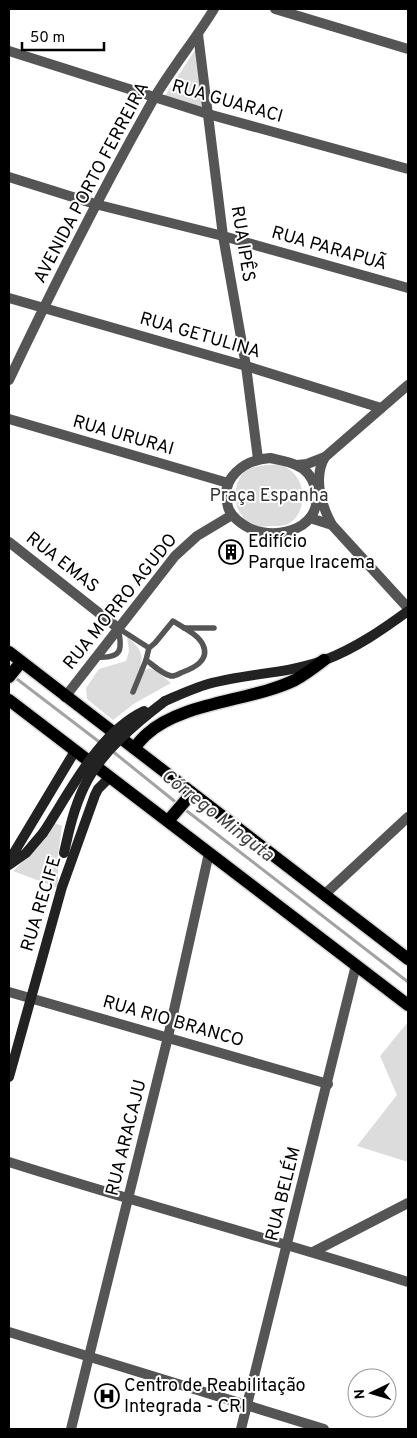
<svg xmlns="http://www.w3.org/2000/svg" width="417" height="1438" font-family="Overpass,sans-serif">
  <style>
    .green { fill: #dcdcdc }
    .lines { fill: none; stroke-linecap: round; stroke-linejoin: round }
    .stream { stroke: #a3a3a3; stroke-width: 3 }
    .primary-casing { stroke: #dbdbdb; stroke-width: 15 }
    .service { stroke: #555; stroke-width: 5.5 }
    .minor { stroke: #555; stroke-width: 10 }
    .tertiary { stroke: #555; stroke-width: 10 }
    .secondary { stroke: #222; stroke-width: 10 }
    .primary { stroke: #000; stroke-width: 12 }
    .secondary-bridge { stroke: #222; stroke-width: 10 }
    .labels { text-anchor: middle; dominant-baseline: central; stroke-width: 4; stroke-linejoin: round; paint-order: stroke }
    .street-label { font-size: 18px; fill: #000; stroke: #fff }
    .park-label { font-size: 18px; fill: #333; stroke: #fff }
    .poi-label { font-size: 18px; fill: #000; stroke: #fff; text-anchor: start }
    .water-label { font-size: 19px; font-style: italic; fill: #444; stroke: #fff }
  </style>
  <rect width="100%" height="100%" fill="#fff"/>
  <g class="green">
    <polygon points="197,47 203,108 165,96"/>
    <path d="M 281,464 C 288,468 294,472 298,479 C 307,494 303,518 286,525 C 281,526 275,526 270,526 C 255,528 247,525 239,511 C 232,499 235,473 251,468 C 260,465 272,465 281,464 Z"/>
    <path d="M 127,637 C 137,645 145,653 140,666 L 146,670 L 149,668 L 156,671 L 171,683 L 135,703 L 113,720 L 87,699 L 86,688 L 99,669 L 126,661 L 129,651 Z"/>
    <polygon points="55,823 62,826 58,856 58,888 13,871 36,849"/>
    <polygon points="408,1022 408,1162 357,1146 397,1095 380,1056"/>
  </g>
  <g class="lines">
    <g class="stream">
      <polyline points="13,676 102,744"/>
      <polyline points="111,750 178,804"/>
      <polyline points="183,808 408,982"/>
    </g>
    <g class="primary-casing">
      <g id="primary">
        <polyline points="9,652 408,959"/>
        <polyline points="9,677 21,662"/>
        <polyline points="9,700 408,1005"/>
        <path d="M 134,748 C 138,744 142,738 147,734 C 182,702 252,701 295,680 C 306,674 315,667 324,660"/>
        <polyline points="168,821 192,793"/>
      </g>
    </g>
    <g class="service">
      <path d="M 118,628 L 149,648 L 146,660 C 152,664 164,676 172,676 C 176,676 180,673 183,672 C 194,668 210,660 203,645 C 198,634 182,627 173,621 L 155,643 L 149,648"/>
      <polyline points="184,628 214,628"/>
      <path d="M 96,657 C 122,659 123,650 118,628"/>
      <polyline points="133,692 146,660"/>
    </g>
    <g class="minor">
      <polyline points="275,9 408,49"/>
      <polyline points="198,34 223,236 246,366 258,459"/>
      <polyline points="9,51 208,114 408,169"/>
      <polyline points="9,177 95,204 223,236 408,288"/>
      <polyline points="9,298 246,366 381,408"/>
      <path d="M 9,380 C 54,285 101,192 153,100 C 171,69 195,40 214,9"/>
      <polyline points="9,419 228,483"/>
      <path d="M 325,457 C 313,477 321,505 332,525"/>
      <path d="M 270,458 C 279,460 288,461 296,465 C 306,469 312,477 315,487 C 326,527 279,542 249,528 C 240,523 231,517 228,507 C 219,478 244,460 270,458 Z"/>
      <polyline points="297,465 307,464 325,457 408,385"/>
      <polyline points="310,518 332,525 408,608"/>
      <polyline points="9,542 118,628"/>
      <polyline points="65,697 175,556 197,536 232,515"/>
      <polyline points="324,895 408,817"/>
      <polyline points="9,992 328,1084"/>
      <path d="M 9,1162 C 141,1204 276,1240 408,1282"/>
      <polyline points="313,1252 408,1203"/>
      <polyline points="71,1429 168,1037 209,853"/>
      <polyline points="241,1429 356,965"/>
    </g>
    <polyline class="tertiary" points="9,1332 324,1429"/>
    <g class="secondary">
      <path d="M 165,701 C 179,695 194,688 208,684 C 247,673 287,674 325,660 C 356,648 382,630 408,611"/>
      <polyline points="9,861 75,751"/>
      <polyline points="9,865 26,853 43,833"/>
      <polyline points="9,1077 62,887 95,795 98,789 110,777"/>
    </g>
    <use href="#primary" class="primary"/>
    <g class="secondary-bridge">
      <path d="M 43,833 C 70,792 98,733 144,711"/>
      <path d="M 64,853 C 69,830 74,808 84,787 C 100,753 136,723 165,701"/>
    </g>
  </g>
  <defs>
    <g id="building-ring" transform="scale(1.25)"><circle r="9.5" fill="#fff" stroke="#000" stroke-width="1.5"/><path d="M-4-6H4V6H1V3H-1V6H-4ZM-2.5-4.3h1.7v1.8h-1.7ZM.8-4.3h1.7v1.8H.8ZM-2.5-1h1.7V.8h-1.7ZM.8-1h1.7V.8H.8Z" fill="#000"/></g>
    <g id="hospital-ring" transform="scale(1.25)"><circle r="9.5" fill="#fff" stroke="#000" stroke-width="1.5"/><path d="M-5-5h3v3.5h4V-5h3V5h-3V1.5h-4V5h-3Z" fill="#000"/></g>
  </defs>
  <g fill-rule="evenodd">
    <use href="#building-ring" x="231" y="552"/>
    <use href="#hospital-ring" x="107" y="1396"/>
  </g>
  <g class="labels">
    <g class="street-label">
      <text transform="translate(227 102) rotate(16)">RUA GUARACI</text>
      <text transform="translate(92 183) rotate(-62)">AVENIDA PORTO FERREIRA</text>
      <text transform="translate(242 244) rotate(81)">RUA IPÊS</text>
      <text transform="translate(329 249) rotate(16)">RUA PARAPUÃ</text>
      <text transform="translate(200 336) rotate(16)">RUA GETULINA</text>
      <text transform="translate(123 436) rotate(16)">RUA URURAI</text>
      <text transform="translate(62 563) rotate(38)">RUA EMAS</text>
      <text transform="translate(121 602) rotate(-51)">RUA MORRO AGUDO</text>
      <text transform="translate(42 904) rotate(-73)">RUA RECIFE</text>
      <text transform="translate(173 1022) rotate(16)">RUA RIO BRANCO</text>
      <text transform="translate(127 1138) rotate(-76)">RUA ARACAJU</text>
      <text transform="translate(284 1194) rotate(-76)">RUA BELÉM</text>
    </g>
    <g class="park-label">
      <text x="269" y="496">Praça Espanha</text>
    </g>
    <g class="poi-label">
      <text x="248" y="542">Edifício<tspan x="248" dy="21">Parque Iracema</tspan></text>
      <text x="124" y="1386">Centro de Reabilitação<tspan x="124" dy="21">Integrada - CRI</tspan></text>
    </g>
    <g class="water-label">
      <text transform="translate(217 816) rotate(38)">Córrego Minguta</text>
    </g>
  </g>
  <rect width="417" height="1438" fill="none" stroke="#000000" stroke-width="20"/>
  <g transform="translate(372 1393) rotate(265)"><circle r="24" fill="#ffffff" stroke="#999999"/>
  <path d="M0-4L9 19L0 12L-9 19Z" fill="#000000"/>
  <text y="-8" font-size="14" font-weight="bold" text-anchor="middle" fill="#000000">N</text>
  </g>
  <path d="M22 42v8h82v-8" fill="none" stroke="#000000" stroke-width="2.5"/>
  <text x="30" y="42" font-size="15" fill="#000000" stroke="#ffffff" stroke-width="4" paint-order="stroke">50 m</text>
</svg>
